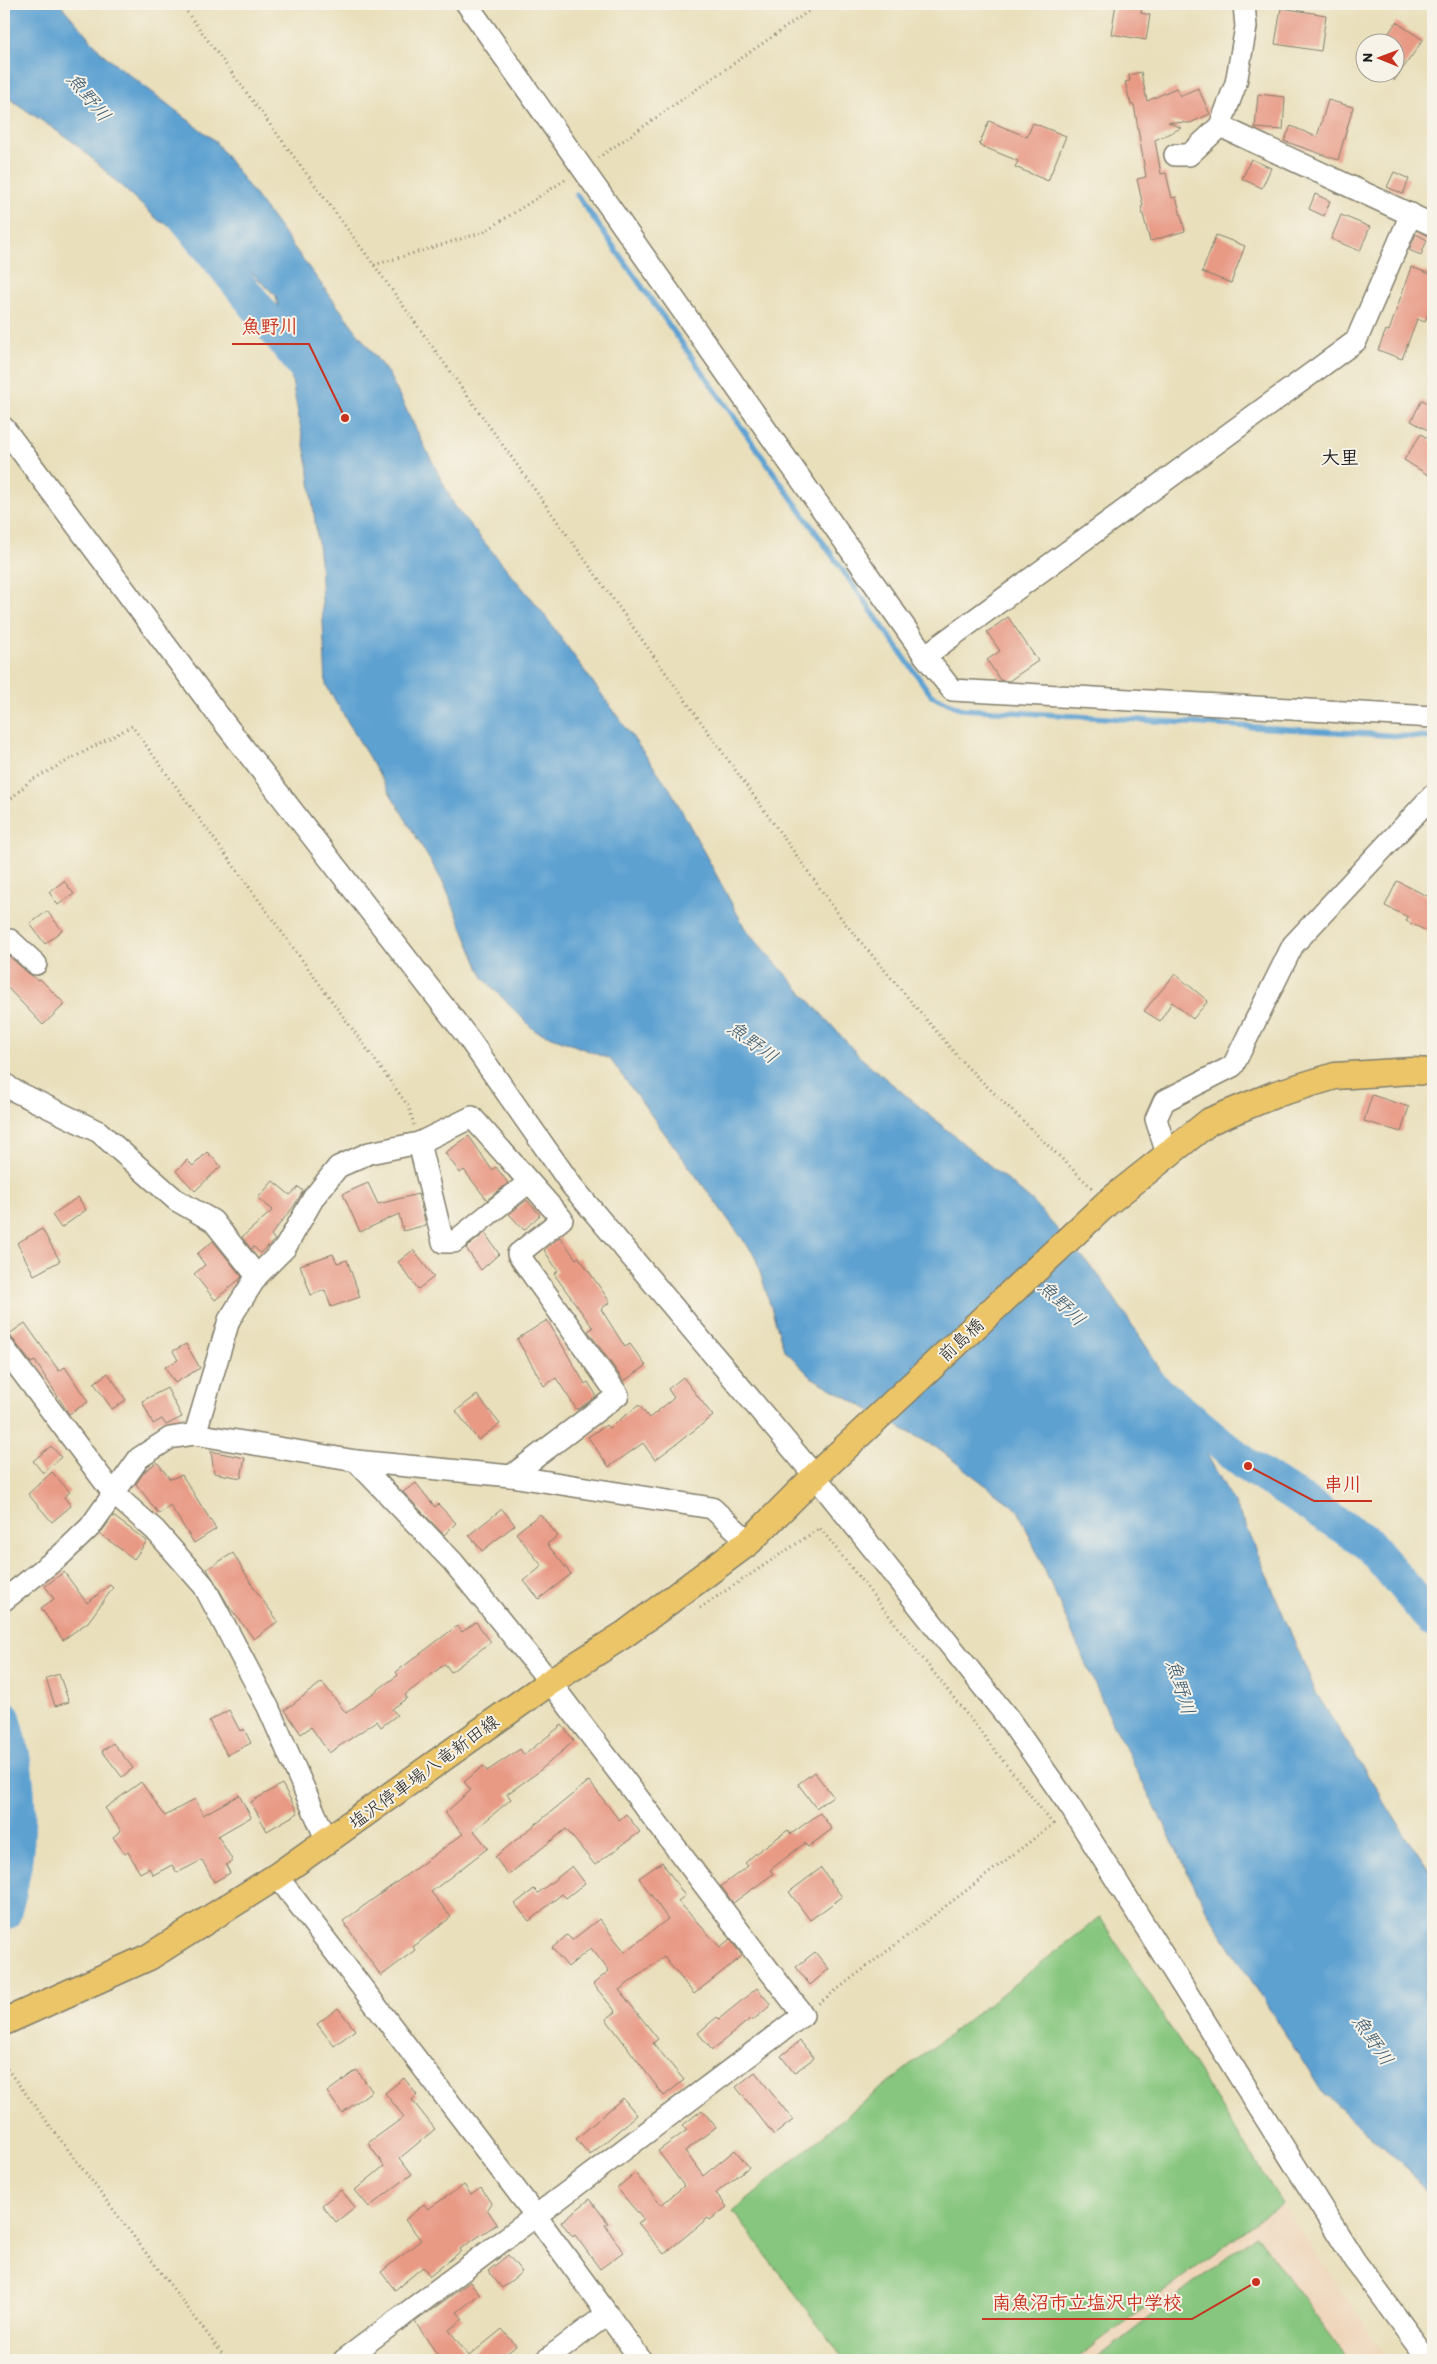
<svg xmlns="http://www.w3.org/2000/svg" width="1437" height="2364" font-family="Itim,'Klee One',sans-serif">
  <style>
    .built { fill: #efd6bb }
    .green { fill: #86c67e; stroke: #51714d }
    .water { fill: #5da1d1; stroke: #3c5e76 }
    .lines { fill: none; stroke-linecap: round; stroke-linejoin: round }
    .stream { stroke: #5da1d1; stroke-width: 5.5 }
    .river { stroke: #5da1d1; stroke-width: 34 }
    .building { fill: #e89a85 }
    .minor-casing { stroke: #827e6c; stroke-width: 24 }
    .major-casing { stroke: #827e6c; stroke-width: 29 }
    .path { stroke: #827e6c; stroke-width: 3; stroke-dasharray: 1 4; stroke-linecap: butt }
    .minor { stroke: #fff; stroke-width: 21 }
    .major { stroke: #ecc569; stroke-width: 26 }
    .labels { text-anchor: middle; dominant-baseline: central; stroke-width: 4; stroke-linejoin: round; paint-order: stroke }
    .street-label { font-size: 18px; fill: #1c1c1c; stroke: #f7f3e8 }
    .water-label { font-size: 19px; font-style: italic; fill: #39586d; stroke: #f7f3e8 }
    .neighbourhood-label { font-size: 19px; font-weight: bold; fill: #1c1c1c; stroke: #f7f3e8 }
    .leader { fill: none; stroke: #c8321e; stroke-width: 2 }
    .callout-dot { fill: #c8321e; stroke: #f7f3e8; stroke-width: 2 }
    .callout-label { font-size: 19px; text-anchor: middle; font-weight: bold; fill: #c8321e; stroke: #f7f3e8; stroke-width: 4; stroke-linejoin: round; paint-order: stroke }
  </style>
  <rect width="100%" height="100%" fill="#f7f3e8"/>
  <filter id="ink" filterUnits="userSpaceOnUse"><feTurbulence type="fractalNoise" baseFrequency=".02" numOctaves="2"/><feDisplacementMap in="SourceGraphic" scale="10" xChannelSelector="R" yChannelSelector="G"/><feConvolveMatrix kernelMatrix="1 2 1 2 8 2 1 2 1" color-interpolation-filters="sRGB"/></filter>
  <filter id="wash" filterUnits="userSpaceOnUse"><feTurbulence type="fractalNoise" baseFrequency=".0096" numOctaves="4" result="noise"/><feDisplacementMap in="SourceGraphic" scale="20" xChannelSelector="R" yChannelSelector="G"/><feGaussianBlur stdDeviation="1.12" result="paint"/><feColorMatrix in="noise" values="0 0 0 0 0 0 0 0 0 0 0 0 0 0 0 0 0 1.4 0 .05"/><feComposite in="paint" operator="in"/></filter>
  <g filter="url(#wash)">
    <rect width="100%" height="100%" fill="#e9dfbb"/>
    <polygon class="built" points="1282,2203 1388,2360 1074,2360"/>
    <g class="green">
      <polygon points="1100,1917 1282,2203 1074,2360 844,2360 733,2211 862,2103"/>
      <polygon points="1256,2235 1349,2360 1095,2360"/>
    </g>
    <polygon class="water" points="4,4 60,4 104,55 214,140 389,375 455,507 540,609 670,789 746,930 860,1057 1032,1201 1100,1277 1150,1352 1245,1523 1316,1693 1402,1830 1433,1876 1433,2201 1409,2170 1322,2092 1206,1909 1106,1709 1018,1510 937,1448 811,1377 784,1349 755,1256 610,1059 534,1030 484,979 444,884 326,685 320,561 308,466 276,296 227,249 159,221 76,144 4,95"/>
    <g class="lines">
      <polyline class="stream" points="577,195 931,695 962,709 1433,738"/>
      <g class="river">
        <polyline points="174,204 313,377"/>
        <polyline points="1147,1383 1248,1466 1368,1543 1433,1621"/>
        <path d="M 4,1718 C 23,1782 23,1849 4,1914"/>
      </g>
    </g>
    <g id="blocks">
      <g class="building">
        <polygon points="1116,4 1143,4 1141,13 1150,15 1146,40 1111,34"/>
        <polygon points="1281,8 1326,15 1321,51 1275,44"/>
        <polygon points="1396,22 1423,40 1394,81 1394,42 1383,42"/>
        <polygon points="1141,72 1147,101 1176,88 1180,96 1198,88 1210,114 1190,123 1168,122 1181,128 1155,140 1161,174 1166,173 1172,198 1176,197 1185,231 1150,241 1141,207 1143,206 1137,179 1146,177 1134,105 1131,105 1125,82 1130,81 1129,75"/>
        <polygon points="1258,94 1285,97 1283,130 1255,128"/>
        <polygon points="1328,100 1353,107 1338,160 1284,141 1291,126 1317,137"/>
        <polygon points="989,121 1027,137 1033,123 1066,136 1048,181 1015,167 1018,161 979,145"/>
        <polygon points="1251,159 1271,168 1262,188 1242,179"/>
        <polygon points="1394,172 1409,179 1403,194 1387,187"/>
        <polygon points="1315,194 1330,201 1324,216 1309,209"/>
        <polygon points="1341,215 1370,227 1360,251 1331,239"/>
        <polygon points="1416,234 1427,240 1421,255 1409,250"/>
        <polygon points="1216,235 1245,246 1231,283 1202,272"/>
        <polygon points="1411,267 1433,275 1433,297 1425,322 1417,319 1402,359 1378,350 1386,330 1389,331"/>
        <polygon points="1422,400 1433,406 1433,433 1411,421"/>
        <polygon points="1421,434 1433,442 1433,478 1404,460"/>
        <polygon points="1008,617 1038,661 1009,681 1000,680 987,660 1000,651 987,632"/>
        <polygon points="64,881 74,894 58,905 49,892"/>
        <polygon points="1397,881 1433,899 1433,934 1406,921 1408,917 1385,906"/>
        <polygon points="47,911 62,930 45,944 30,924"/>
        <polygon points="9,956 28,973 38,980 40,979 65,1004 43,1025 4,984 4,959"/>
        <polygon points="1175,974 1208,1001 1193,1019 1172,1002 1160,1021 1144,1011"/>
        <polygon points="1372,1095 1409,1107 1401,1132 1364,1121"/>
        <polygon points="469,1136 492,1170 496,1167 508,1183 487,1200 464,1170 460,1173 445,1153"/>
        <polygon points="207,1152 221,1166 195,1191 176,1171 187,1160 193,1166"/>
        <polygon points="273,1181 290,1195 299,1187 303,1191 294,1206 271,1235 275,1240 260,1253 254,1247 251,1249 242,1237 273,1210 258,1198"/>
        <polygon points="368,1183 378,1204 418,1194 426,1225 403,1231 399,1214 360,1232 343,1194"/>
        <polygon points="78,1197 86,1210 61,1228 52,1215"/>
        <polygon points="527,1200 540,1215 524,1230 509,1214"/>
        <polygon points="42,1229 60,1261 34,1275 17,1243"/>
        <polygon points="485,1233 499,1254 481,1270 466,1248"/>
        <polygon points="560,1237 576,1259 579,1257 610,1302 601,1309 625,1347 630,1344 646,1366 624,1381 588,1331 593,1328 554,1274 558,1271 544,1250"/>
        <polygon points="213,1241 242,1277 215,1300 194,1274 205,1265 197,1254"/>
        <polygon points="413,1250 434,1277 418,1289 398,1262"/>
        <polygon points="333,1254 337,1263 347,1260 360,1297 331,1307 325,1290 311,1295 300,1265"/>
        <polygon points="547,1320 585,1384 588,1382 595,1393 595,1397 577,1410 556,1378 544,1386 517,1339"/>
        <polygon points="25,1323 59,1371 65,1367 88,1402 69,1414 35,1361 31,1363 9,1334"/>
        <polygon points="186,1344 200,1368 175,1383 165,1367 178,1360 173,1351"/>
        <polygon points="108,1373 126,1400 112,1409 94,1383"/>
        <polygon points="683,1377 713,1416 655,1460 643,1443 609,1467 588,1437 606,1425 609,1428 639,1405 649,1418 674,1398 668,1389"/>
        <polygon points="167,1388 182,1417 166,1425 162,1419 153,1424 142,1401"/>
        <polygon points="477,1395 500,1424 478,1440 456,1411"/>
        <polygon points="51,1446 61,1457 43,1473 33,1461"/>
        <polygon points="211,1451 245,1458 241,1478 214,1473"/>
        <polygon points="157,1462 170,1479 182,1475 216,1529 194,1543 170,1505 159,1514 136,1484 144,1472"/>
        <polygon points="52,1472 70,1492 64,1497 71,1506 52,1522 28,1494"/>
        <polygon points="416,1483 435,1507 438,1504 456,1523 444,1535 403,1492"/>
        <polygon points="502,1509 515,1525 482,1551 469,1535"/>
        <polygon points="540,1514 558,1536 547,1544 571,1574 539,1599 524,1581 542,1566 516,1533"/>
        <polygon points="113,1516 147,1541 134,1559 100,1534"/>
        <polygon points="233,1553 256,1591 278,1621 254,1639 230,1608 207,1569"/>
        <polygon points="64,1572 87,1603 110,1585 113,1588 88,1622 63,1640 41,1608 54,1599 45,1586"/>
        <polygon points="476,1622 491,1642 451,1672 445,1664 405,1695 407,1698 392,1709 397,1715 381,1727 377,1721 329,1753 311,1727 301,1734 285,1710 322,1682 346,1713 398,1675 396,1672 457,1626 462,1632"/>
        <polygon points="59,1674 69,1702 55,1706 46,1678"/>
        <polygon points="229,1710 240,1731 244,1729 251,1743 227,1755 209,1721"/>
        <polygon points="562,1725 574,1741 537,1773 507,1794 511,1799 474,1831 488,1848 431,1892 451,1917 413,1947 415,1950 381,1976 343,1921 463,1834 445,1813 471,1790 464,1782 483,1766 487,1771 520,1749 524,1755"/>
        <polygon points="113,1743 133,1768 122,1777 102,1751"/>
        <polygon points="814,1772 833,1796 816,1808 798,1784"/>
        <polygon points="589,1781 619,1820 626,1814 640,1832 595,1865 566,1829 508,1875 495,1857"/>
        <polygon points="141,1782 165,1816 195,1799 203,1815 239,1795 251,1817 218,1836 233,1861 226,1865 230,1873 214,1882 202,1860 177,1873 172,1865 153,1875 149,1868 140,1873 128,1852 125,1854 113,1837 121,1831 105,1808"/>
        <polygon points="282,1784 298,1813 267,1831 251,1802"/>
        <polygon points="820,1813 832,1829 808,1847 805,1843 770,1870 773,1874 733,1903 721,1886 748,1866 745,1863 756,1853 788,1830 791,1834"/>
        <polygon points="662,1862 685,1896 678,1901 720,1947 730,1939 742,1956 694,1994 664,1957 619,1990 658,2039 653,2043 684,2080 664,2096 606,2019 616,2012 593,1984 609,1971 591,1948 568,1967 552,1948 567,1935 572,1940 599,1919 625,1952 668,1919 639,1878"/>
        <polygon points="572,1866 585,1883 566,1898 562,1894 529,1921 515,1904 534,1889 538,1893"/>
        <polygon points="821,1868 842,1897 810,1920 789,1892"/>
        <polygon points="815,1952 829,1969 810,1985 796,1967"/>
        <polygon points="757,1988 771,2005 752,2021 750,2019 712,2050 698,2033 717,2017 719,2019"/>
        <polygon points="338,2008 355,2030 334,2046 317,2024"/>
        <polygon points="800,2041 814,2058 794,2073 781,2056"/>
        <polygon points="357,2070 372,2091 342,2113 327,2092"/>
        <polygon points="755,2072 793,2120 774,2135 736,2087"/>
        <polygon points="404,2078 417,2095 412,2100 435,2129 400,2158 412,2174 369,2207 355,2190 384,2166 368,2143 404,2117 385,2093"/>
        <polygon points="623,2098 637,2115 590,2155 576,2139"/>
        <polygon points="702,2110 716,2127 685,2151 703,2176 735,2150 749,2167 716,2193 727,2207 710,2220 708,2218 664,2254 638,2223 643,2219 617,2188 635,2173 661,2205 684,2186 658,2151 687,2130 683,2125"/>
        <polygon points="464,2185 471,2195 481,2188 491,2203 487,2209 497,2224 460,2249 461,2251 430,2276 423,2267 395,2290 381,2272 421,2240 405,2220 424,2204 428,2209"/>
        <polygon points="341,2190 355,2207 336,2222 322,2205"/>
        <polygon points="590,2199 608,2223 605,2225 623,2252 600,2269 575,2235 573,2237 561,2222"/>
        <polygon points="508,2255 522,2272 502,2288 488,2271"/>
        <polygon points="470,2282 480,2294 457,2312 463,2319 449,2330 469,2356 502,2329 516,2346 499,2360 441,2360 415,2322"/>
      </g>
    </g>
  </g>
  <g filter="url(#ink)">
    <use href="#blocks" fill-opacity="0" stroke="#827e6c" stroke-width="1"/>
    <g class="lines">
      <g class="minor-casing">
        <g id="minor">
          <polyline points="467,4 925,656 952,690 1433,717"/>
          <polyline points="1220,126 1433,225"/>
          <polyline points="1175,155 1189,155 1220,126 1236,83 1246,27 1244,4"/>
          <polyline points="4,428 212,707 469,1039 572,1186 815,1476 1008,1718 1071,1808 1355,2261 1428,2360"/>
          <polyline points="925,656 1356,341 1411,214"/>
          <polyline points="4,945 10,940 36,964"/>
          <polyline points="4,1083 11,1089 99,1132 176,1200 213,1221 257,1276"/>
          <polyline points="419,1143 443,1242 454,1242 529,1182"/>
          <polyline points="1167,1154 1156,1119 1164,1101 1233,1066 1293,945 1433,795"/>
          <polyline points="4,1348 113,1493 155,1530 204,1586 268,1707 327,1841"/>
          <polyline points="195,1434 229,1320 257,1276 285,1248 314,1197 338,1167 369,1153 419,1143 472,1117 562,1219 518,1254 618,1395 511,1476"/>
          <polyline points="4,1600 61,1555 90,1527 139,1458 170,1438 195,1434 356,1461 511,1476 712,1508 749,1542"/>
          <polyline points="277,1876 536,2216 641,2360"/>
          <polyline points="344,2360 803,2015 550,1682 453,1562 356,1461"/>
          <polyline points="546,2360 606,2315"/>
        </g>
      </g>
      <g class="major-casing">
        <polyline id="major" points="4,2022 149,1957 277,1876 550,1682 625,1634 749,1542 815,1476 1107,1203 1210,1121 1276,1094 1335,1076 1412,1071 1433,1072"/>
      </g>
      <g class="path">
        <polyline points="181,4 374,265 844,922 964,1064 1093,1189"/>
        <polyline points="598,158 819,4"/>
        <polyline points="374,265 484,232 568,178"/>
        <polyline points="4,805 30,781 132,726 409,1107 414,1125"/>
        <polyline points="700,1608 820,1528 1053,1824 818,2004"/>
        <polyline points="4,2065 227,2360"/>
      </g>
      <use href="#minor" class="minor"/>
      <use href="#major" class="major"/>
    </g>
  </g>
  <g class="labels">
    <g class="street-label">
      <text transform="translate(961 1340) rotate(-43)">前島橋</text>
      <text transform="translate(424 1772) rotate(-36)">塩沢停車場八竜新田線</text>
    </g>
    <g class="water-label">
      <text transform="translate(89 97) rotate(51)">魚野川</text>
      <text transform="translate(753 1042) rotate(37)">魚野川</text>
      <text transform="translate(1062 1303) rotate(44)">魚野川</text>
      <text transform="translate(1181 1687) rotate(73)">魚野川</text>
      <text transform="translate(1373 2040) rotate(56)">魚野川</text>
    </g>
    <g class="neighbourhood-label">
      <text x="1340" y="457">大里</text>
    </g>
  </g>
  <path class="leader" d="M345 418L309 344H232M1248 1466L1314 1501H1372M1256 2282L1192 2319H982"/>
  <g class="callout-dot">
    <circle cx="345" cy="418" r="5"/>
    <circle cx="1248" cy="1466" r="5"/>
    <circle cx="1256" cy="2282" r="5"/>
  </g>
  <g class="callout-label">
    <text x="270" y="333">魚野川</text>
    <text x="1343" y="1491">串川</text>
    <text x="1087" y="2309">南魚沼市立塩沢中学校</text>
  </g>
  <rect width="1437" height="2364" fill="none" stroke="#f7f3e8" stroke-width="20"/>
  <g transform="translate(1380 58) rotate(271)"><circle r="24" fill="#f7f3e8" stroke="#9f9d96"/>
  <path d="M0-4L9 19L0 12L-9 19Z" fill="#c8321e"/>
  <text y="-8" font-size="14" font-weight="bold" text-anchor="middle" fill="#1c1c1c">N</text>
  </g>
</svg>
